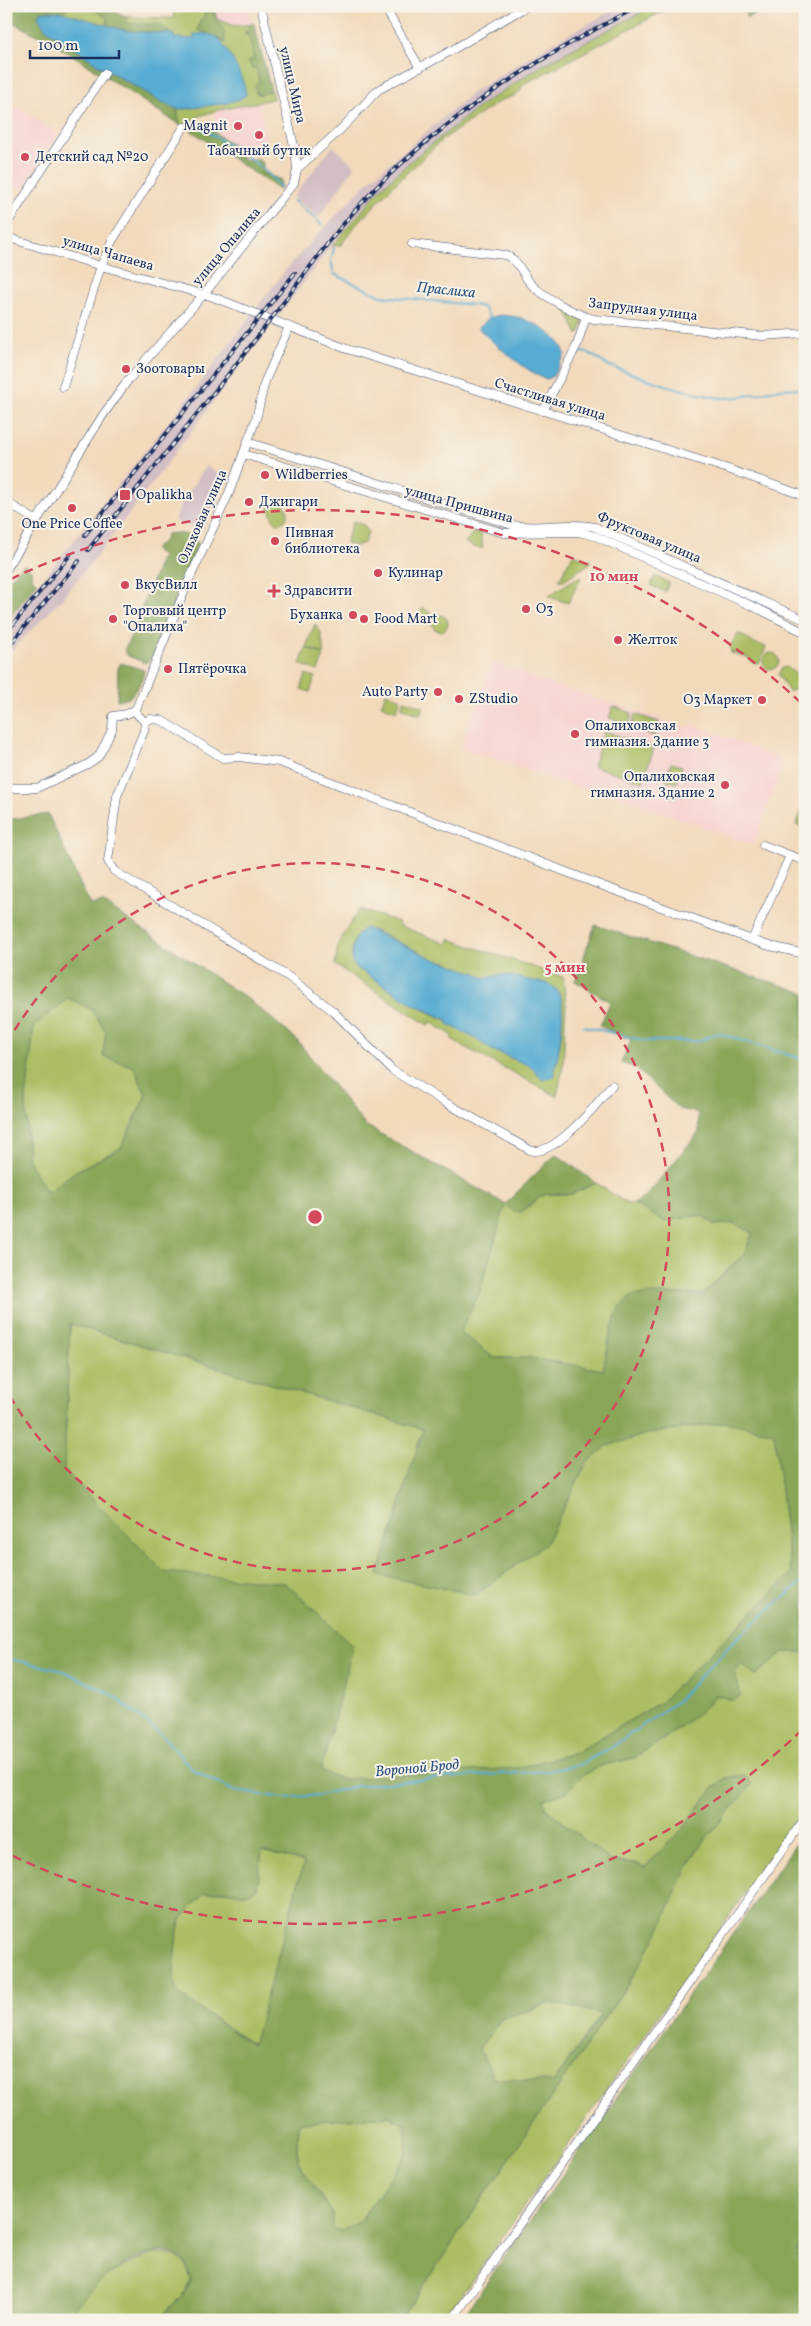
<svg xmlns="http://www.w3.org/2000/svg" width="811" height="2326" font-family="Vollkorn,serif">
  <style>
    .built { fill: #f7d0ce }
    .industrial { fill: #d2bec4 }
    .green { fill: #abbe63; stroke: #637660; fill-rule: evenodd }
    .forest { fill: #88a559; stroke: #526a5c; fill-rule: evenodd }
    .water { fill: #56acd2; stroke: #386e98 }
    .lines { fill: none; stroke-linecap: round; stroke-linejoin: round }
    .stream { stroke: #56acd2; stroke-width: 2 }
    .minor-casing { stroke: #3b496c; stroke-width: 9 }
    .minor { stroke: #fff; stroke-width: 8 }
    .rail-casing { stroke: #1b2f5e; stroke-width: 4 }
    .rail { stroke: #f7f3e8; stroke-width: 2; stroke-dasharray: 5.5; stroke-linecap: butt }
    .ring { fill: none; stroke: #d1495b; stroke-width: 2.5; stroke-dasharray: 9 6 }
    .poi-dot { fill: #d1495b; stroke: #f7f3e8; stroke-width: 2 }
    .labels { text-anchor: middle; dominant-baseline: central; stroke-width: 4; stroke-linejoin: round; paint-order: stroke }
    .street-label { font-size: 14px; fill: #1b2f5e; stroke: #f7f3e8 }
    .poi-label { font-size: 14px; fill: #1b2f5e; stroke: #f7f3e8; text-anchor: start }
    .water-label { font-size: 15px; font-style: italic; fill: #2d5481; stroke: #f7f3e8 }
    .centre { fill: #d1495b; stroke: #f7f3e8; stroke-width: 2.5 }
    .ring-label { font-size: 15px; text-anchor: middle; font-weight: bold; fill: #d1495b; stroke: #f7f3e8; stroke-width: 4; stroke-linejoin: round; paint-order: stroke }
  </style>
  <rect width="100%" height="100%" fill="#f7f3e8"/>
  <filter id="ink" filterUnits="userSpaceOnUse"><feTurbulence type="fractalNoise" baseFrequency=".02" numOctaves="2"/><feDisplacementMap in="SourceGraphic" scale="10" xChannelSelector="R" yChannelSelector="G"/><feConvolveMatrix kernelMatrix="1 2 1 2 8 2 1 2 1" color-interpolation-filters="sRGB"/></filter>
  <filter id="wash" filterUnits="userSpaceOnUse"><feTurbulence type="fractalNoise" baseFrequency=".0096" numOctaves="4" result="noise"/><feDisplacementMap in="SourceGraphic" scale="20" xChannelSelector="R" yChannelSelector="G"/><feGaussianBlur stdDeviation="1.12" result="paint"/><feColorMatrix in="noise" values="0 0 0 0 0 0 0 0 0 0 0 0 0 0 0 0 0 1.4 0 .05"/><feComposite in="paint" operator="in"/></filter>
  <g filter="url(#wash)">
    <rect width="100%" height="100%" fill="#f2dabb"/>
    <g class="built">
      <polygon points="214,6 247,6 252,23 235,26 217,19"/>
      <polygon points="6,100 59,134 22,190 6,180"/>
      <polygon points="260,102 266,140 262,140 262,145 240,150 219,134 215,127 215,111"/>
      <polygon points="494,663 524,673 523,675 686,727 693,724 782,760 782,768 753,845 595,788 584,789 461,748 491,664"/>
    </g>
    <g class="industrial">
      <polygon points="621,6 653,6 511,84 414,158 381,188 341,233 113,535 62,599 6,656 6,625 199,384 287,268 319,233 370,180 473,92 550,44"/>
      <polygon points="333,146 355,166 318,218 293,197"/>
      <polygon points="206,466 226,477 203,530 175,521 181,504"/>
    </g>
    <g class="green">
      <polygon points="6,6 104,6 127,17 174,18 172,6 214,6 217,19 235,26 254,24 273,99 215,111 199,116 187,128 180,125 71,54 6,18"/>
      <polygon points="653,6 673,6 522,85 521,90 514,96 501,100 442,140 391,188 355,226 341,245 332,246 381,188 414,158 484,103 541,66"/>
      <polygon points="566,310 580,317 583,324 578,335"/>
      <path d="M 272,499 L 283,502 L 288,512 C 287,518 285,524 277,523 L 272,518 L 268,504 Z"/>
      <polygon points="353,521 364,525 368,532 364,543 356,546 347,544 346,542"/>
      <polygon points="474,532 481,534 483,548 473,547 465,542"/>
      <polygon points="573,554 591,561 589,564 562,581 559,580"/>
      <polygon points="655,576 669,583 665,592 651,585"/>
      <polygon points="578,577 581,578 568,603 549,597 551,594"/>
      <polygon points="423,607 432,615 428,623 416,623 417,617"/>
      <circle cx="440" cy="623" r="8"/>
      <polygon points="315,624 321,633 324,654 306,647"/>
      <polygon points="738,634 743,635 751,642 766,647 759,664 754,663 747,657 731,653 730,646"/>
      <polygon points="306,648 324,655 318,671 300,664"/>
      <circle cx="771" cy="661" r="8"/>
      <polygon points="787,667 798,676 797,677 801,682 799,687 789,692 778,674 782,668"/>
      <polygon points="306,674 315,677 310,692 301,689"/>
      <polygon points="386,693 401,699 396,711 381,705"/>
      <polygon points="404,700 423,707 420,715 401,707"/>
      <polygon points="613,706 632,713 629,725 609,718"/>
      <polygon points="635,714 659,722 655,736 631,729"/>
      <polygon points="604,731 654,748 643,782 593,766"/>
      <polygon points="671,763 682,766 677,783 666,780"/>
      <polygon points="805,803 805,828 796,825"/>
      <path d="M 359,909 L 399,922 L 398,925 L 447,944 L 449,939 L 563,977 L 566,1004 L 563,1066 L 557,1096 L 457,1043 L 451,1038 L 452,1035 L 430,1022 L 428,1025 L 335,965 L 338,944 ZM 362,930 L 376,931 L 436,960 C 451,962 463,971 477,973 C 485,983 491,975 501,975 C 509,974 520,979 528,981 C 539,983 552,982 559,993 C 568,1006 558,1062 553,1077 L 537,1075 L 531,1066 L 492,1050 L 478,1039 L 448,1024 L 448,1021 L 413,1004 L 357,968 C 348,958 352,939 362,930 Z"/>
      <polygon points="68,998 91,1009 106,1031 103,1056 134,1067 146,1095 121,1148 76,1171 6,1286 6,1172 27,1140 26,1100 34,1025"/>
      <polygon points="596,1183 628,1204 634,1204 664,1221 701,1215 715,1225 734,1223 753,1232 744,1254 703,1294 634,1296 612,1328 603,1370 530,1358 494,1358 460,1332 480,1291 505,1204 515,1212 527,1209 541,1196 547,1194 572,1194"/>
      <polygon points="70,1324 423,1429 546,1543 586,1464 607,1446 647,1434 727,1422 774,1432 791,1574 661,1702 575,1753 517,1768 313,1812 338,1778 320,1770 353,1646 285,1583 164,1573 64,1470"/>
      <polygon points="783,1652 805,1652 805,1808 444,2320 400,2320 628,1984 698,1848 751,1784 745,1775 726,1778 712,1789 683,1828 645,1867 635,1863 611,1861 546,1809 543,1799 565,1793 583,1775 603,1765 634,1758 667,1737 700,1712 716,1695 732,1700 735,1672 742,1664 756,1675"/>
      <path d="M 262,1851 L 304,1862 L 254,2045 L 182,1997 C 180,1995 178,1993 177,1991 C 171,1979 175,1927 183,1917 C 189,1909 197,1902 204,1893 C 211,1894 214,1892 220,1891 C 239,1890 235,1898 257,1888 Z"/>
      <polygon points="551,2003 602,2013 554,2082 494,2078 479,2048 501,2019"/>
      <polygon points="389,2116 405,2125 407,2149 405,2157 359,2222 342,2231 332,2229 333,2215 299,2164 297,2148 298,2125 302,2122"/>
      <polygon points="805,2243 805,2275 796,2249"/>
      <path d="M 153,2254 C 177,2254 186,2257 191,2281 L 184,2293 L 158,2320 L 70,2320 C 79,2284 122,2266 153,2254 Z"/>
    </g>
    <g class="forest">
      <polygon points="6,6 72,6 62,12 41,12 38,16 56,36 100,66 162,102 177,109 180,125 71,54 6,18"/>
      <polygon points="95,6 104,6 127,17 127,23 161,25 170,33 127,31 106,26 108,19 98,12"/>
      <path d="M 202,6 L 212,6 C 215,24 225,22 225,43 L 216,37 L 198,30 L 200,21 L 205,14 Z"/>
      <polygon points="742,6 770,6 747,18"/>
      <polygon points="252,23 254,24 271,90 261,95 256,93 255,86 259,81 256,68 252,68 248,61 254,59 248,33 244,34"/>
      <polygon points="196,121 210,123 216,134 238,148 241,158 248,161 257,159 263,163 263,173 281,180 280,190 187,128"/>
      <polygon points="176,533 191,535 198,543 151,659 146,663 128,656 124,651 141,614 142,607 162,556 154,549 165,540 166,534"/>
      <polygon points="24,564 31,570 32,578 37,583 6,622 6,583"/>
      <path d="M 121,663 L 144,670 C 144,681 136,690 129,698 L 117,700 L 118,668 Z"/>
      <path d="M 48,814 L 90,905 L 103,903 L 248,999 L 296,1039 L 365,1125 L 505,1204 L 556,1154 L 596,1183 L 572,1194 L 547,1194 L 541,1196 L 521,1212 L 515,1212 L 505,1205 L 480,1291 L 460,1332 L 494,1358 L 530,1358 L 603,1370 C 608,1350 611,1305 633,1296 C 642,1293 689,1294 703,1294 L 744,1254 L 753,1233 L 734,1223 L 715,1225 L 701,1215 L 664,1221 L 634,1204 L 647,1195 L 699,1132 L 698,1113 L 679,1109 L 636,1068 L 621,1063 L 631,1040 L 600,1026 L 610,1002 L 575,981 L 595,925 L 805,993 L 805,1652 L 783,1652 L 756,1675 L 742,1664 L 735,1672 L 741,1696 L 732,1700 L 716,1695 L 700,1712 L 667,1737 L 634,1758 L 603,1765 L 583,1775 L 565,1793 L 543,1799 L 546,1809 L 611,1861 L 635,1863 L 645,1867 L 683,1828 L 712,1789 L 726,1778 L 745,1775 L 752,1784 L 698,1848 L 678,1886 L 658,1934 L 628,1984 L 400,2320 L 158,2320 L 184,2293 L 191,2281 C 189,2272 188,2263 179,2257 C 149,2237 78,2290 70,2320 L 6,2320 L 6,820 ZM 68,998 L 91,1009 L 106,1031 L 103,1056 L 134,1067 L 146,1095 L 121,1148 L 76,1171 L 47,1192 L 28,1161 L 26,1100 L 34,1026 ZM 70,1324 L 423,1429 L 378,1575 L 476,1595 L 546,1543 L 586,1464 L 607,1446 L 647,1434 L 727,1422 L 774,1433 L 791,1574 L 661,1702 L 575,1753 L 517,1768 L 340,1779 L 321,1770 L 353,1646 L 285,1583 L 164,1572 L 64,1470 ZM 262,1851 L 304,1862 L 253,2045 L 182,1997 C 180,1995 178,1993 177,1991 C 171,1979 175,1927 183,1917 C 189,1909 197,1902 204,1893 C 211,1894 213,1892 219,1891 C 235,1889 242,1901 257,1888 ZM 551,2003 L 602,2014 L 554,2082 L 494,2078 L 479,2048 L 501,2019 ZM 389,2116 L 405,2125 L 407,2149 L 405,2157 L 359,2222 L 342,2231 L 333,2229 L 333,2215 L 299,2164 L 297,2148 L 298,2125 L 302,2122 Z"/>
      <polygon points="805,1831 805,2243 796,2249 805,2275 805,2320 460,2320"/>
    </g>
    <g class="water">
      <path d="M 46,11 L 62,12 L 127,31 L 174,34 L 174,38 L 194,39 L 194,34 C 200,34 208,33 214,36 C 225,41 246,82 246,95 L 240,99 L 227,103 L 185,109 L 177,109 L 162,102 L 100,66 L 45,28 L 38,16 L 41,12 Z"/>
      <path d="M 500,315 C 508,316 517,316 524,319 C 538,325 562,338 565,354 L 553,376 L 548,379 C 533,378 490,340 478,328 L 489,318 Z"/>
      <path d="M 366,928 L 436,960 C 451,962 463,971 477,973 C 485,983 493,974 503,975 C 518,976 532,982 547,983 C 552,986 557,989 559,994 C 567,1009 558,1060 553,1077 L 543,1080 L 530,1066 L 492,1050 L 478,1040 L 448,1024 L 448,1020 L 413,1004 L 357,968 L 352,962 C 351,950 354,933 366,928 Z"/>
    </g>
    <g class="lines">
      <g class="stream">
        <path d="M 190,121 C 217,139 262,161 280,187"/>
        <polyline points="294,201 322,225"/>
        <polyline points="334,248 331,260 334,274 381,296 474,305 483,307 491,319"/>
        <path d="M 576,352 C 598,352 594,360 610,366 C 644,378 679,391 714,397 C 744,403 782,382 805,390"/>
        <polyline points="6,597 11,590"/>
        <polyline points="584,1026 646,1041 698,1041 718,1033 805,1060"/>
        <polyline points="6,1658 64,1671 111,1694 163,1736 193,1770 234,1791 285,1798 319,1795 357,1786 439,1778 547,1771 579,1765 612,1747 676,1702 737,1638 805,1579"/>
      </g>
    </g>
  </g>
  <g filter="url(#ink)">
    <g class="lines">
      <g class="minor-casing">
        <g id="minor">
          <polyline points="384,6 420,68"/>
          <polyline points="297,169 341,129 378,90 447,53 527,6"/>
          <polyline points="6,225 105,73"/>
          <polyline points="6,237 101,266 213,297 347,349 725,468 805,496"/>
          <path d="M 412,244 L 505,255 C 519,260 521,272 530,283 C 542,296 577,315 594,319 L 763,336 L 805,333"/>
          <polyline points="63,387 101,266 112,241 184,127"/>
          <polyline points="543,411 577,345 586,317"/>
          <path d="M 247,442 L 512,525 C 540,530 567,521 595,527 L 805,620"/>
          <polyline points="243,454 504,533 579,532 595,536 761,610 805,633"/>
          <polyline points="6,502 37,521"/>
          <polyline points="6,570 103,415 129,379 204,294 294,183 297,169 295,150 261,6"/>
          <path d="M 145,722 L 144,731 L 117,796 L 108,861 L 114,871 L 289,977 L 333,1011 L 392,1070 L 441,1100 L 530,1150 C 553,1159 599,1102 612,1085"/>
          <polyline points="145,722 150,719 161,720 223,758 239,757 279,762 603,886 766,945 805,954"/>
          <polyline points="145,722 137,714 136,709 189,580 229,493 256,419 265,381 289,327"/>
          <polyline points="6,788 37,788 88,764 98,757 104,746 112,730 113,716 127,714 136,709"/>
          <polyline points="763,845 805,861"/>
          <polyline points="752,940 790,856"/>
          <polyline points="452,2320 805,1818"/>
        </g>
      </g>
      <use href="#minor" class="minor"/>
      <g class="rail-casing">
        <g id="rail">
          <polyline points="85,535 295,273"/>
          <path d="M 88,550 C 146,477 205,405 262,331 C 303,278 339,222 389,175 C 463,105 548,52 640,6"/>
          <polyline points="6,633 70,555"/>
          <polyline points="6,649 79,561"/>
        </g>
      </g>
      <use href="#rail" class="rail"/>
    </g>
  </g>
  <g class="ring">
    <path d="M7 1043A354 354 0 1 1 7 1391"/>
    <path d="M802 1730A707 707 0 0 1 11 1855M11 579A707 707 0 0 1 802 704"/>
  </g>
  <g class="poi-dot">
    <circle cx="238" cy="126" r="5"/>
    <circle cx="259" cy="135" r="5"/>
    <circle cx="25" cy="157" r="5"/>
    <circle cx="126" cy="369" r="5"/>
    <circle cx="265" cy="475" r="5"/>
    <rect x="119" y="489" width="12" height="12" rx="2.5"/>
    <circle cx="249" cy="502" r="5"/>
    <circle cx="72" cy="508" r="5"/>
    <circle cx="275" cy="541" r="5"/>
    <circle cx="378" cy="573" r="5"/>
    <circle cx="125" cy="585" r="5"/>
    <path d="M271.5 583.5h5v5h5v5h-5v5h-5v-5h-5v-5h5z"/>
    <circle cx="526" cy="609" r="5"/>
    <circle cx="353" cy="615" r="5"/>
    <circle cx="113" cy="619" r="5"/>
    <circle cx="364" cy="619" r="5"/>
    <circle cx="618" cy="640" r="5"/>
    <circle cx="168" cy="669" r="5"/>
    <circle cx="438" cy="692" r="5"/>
    <circle cx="459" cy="699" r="5"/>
    <circle cx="762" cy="700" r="5"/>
    <circle cx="575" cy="734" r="5"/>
    <circle cx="725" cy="785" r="5"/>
  </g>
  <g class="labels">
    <g class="street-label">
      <text transform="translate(292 85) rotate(77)">улица Мира</text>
      <text transform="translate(227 247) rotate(-50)">улица Опалиха</text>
      <text transform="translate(108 254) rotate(16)">улица Чапаева</text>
      <text transform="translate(643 310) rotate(7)">Запрудная улица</text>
      <text transform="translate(550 400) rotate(17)">Счастливая улица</text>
      <text transform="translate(459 505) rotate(15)">улица Пришвина</text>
      <text transform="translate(203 517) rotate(-66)">Ольховая улица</text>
      <text transform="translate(649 538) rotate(23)">Фруктовая улица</text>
    </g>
    <g class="poi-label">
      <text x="228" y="126" text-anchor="end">Magnit</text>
      <text x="259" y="151" text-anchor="middle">Табачный бутик</text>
      <text x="35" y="157">Детский сад №20</text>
      <text x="136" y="369">Зоотовары</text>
      <text x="275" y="475">Wildberries</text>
      <text x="136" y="495">Opalikha</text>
      <text x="259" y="502">Джигари</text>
      <text x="72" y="524" text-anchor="middle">One Price Coffee</text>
      <text x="285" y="533">Пивная<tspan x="285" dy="16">библиотека</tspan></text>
      <text x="388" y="573">Кулинар</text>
      <text x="135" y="585">ВкусВилл</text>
      <text x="284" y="591">Здравсити</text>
      <text x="536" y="609">О3</text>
      <text x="123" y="611">Торговый центр<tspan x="123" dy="16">"Опалиха"</tspan></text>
      <text x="343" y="615" text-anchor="end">Буханка</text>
      <text x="374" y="619">Food Mart</text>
      <text x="628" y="640">Желток</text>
      <text x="178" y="669">Пятёрочка</text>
      <text x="428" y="692" text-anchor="end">Auto Party</text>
      <text x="469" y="699">ZStudio</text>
      <text x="752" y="700" text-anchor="end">О3 Маркет</text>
      <text x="585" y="726">Опалиховская<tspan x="585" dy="16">гимназия. Здание 3</tspan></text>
      <text x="715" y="777" text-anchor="end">Опалиховская<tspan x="715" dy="16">гимназия. Здание 2</tspan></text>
    </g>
    <g class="water-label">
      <text transform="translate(446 291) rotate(6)">Праслиха</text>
      <text transform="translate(417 1769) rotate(-5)">Вороной Брод</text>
    </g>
  </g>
  <circle cx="315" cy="1217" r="8" class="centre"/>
  <g class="ring-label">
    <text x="614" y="581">10 мин</text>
    <text x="565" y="972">5 мин</text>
  </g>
  <rect width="811" height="2326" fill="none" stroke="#f7f3e8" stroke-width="25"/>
  <path d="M30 50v8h89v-8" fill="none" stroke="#1b2f5e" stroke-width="2.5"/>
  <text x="38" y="50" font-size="15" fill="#1b2f5e" stroke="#f7f3e8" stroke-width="4" paint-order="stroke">100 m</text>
</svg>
